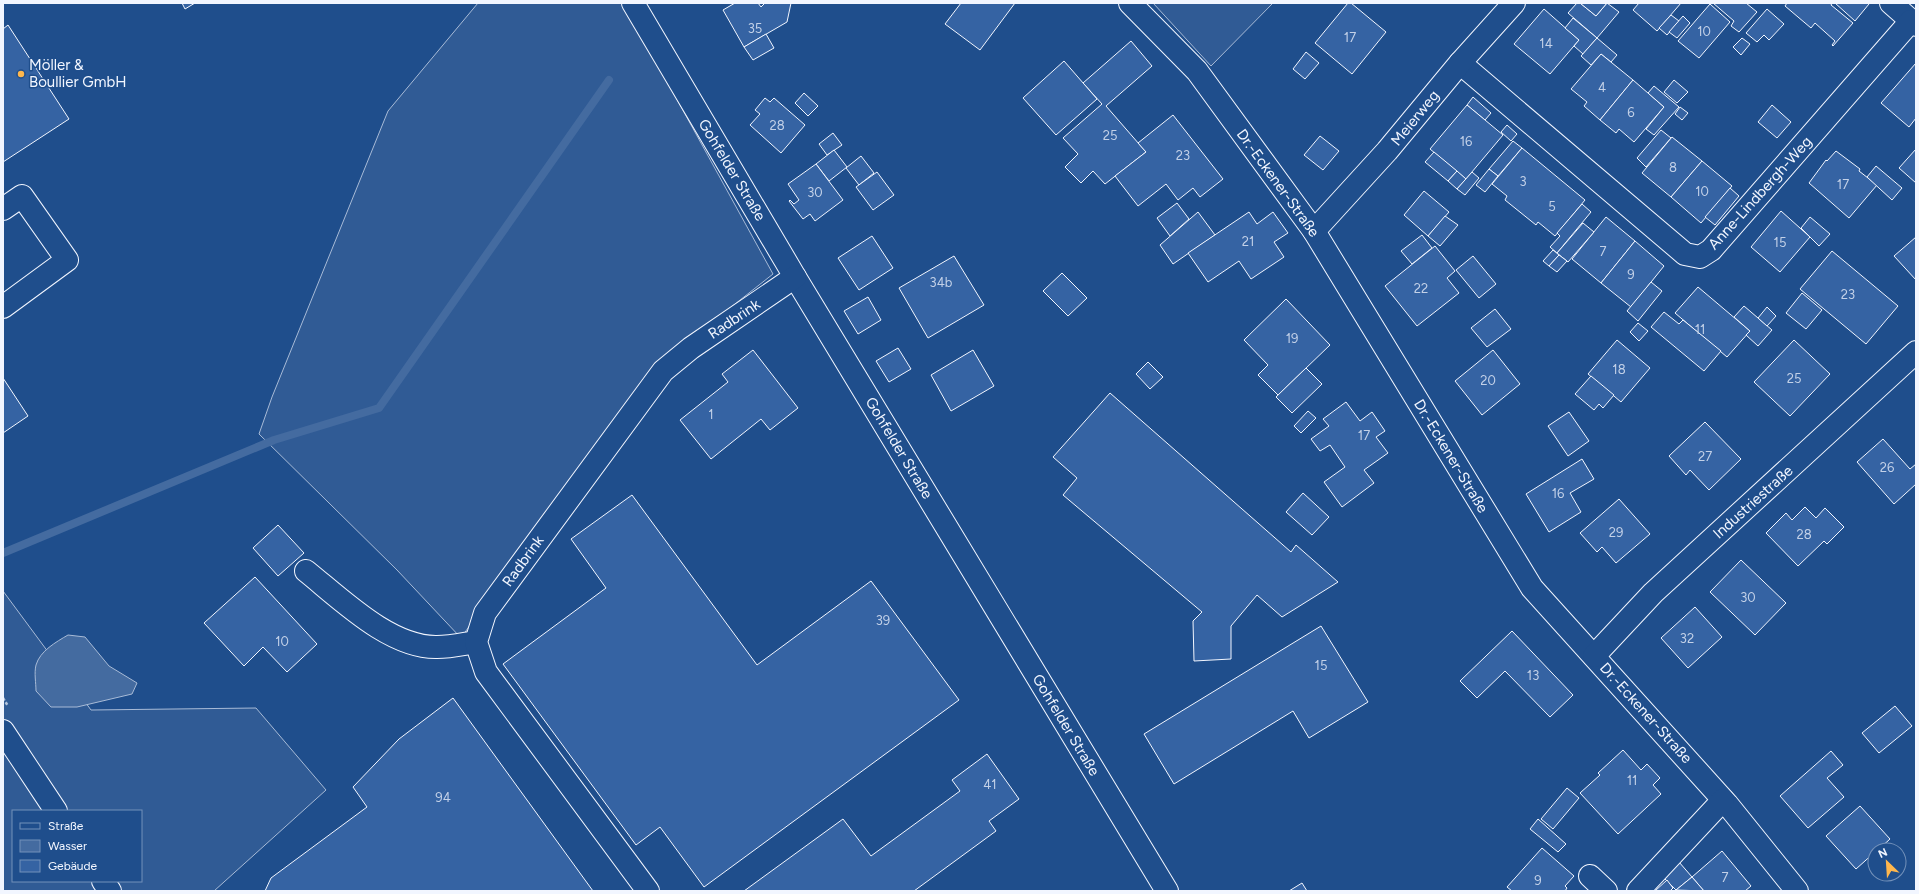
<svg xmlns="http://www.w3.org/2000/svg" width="1919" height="894" font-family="Figtree,sans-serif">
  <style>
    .built { fill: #305b95; stroke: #a8bbd7; fill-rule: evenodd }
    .water { fill: #446ba0; stroke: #a8bbd7 }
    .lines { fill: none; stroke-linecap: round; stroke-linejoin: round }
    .stream { stroke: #446ba0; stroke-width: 8 }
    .building { fill: #3563a3; stroke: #f2f6ff }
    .minor-casing { stroke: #f2f6ff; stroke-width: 24 }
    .major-casing { stroke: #f2f6ff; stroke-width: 24 }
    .path { stroke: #b3c4dc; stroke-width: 2.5; stroke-dasharray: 3 2; stroke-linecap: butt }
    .minor { stroke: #1f4e8c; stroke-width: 22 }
    .major { stroke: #1f4e8c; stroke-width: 22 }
    .poi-dot { fill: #ffb74d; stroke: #1f4e8c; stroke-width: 1.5 }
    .labels { text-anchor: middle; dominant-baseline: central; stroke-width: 3; stroke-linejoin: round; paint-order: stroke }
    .number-label { font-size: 13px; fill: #c3d1e8 }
    .poi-label { font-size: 15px; fill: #f2f6ff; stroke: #1f4e8c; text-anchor: start }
    .street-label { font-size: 15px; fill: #f2f6ff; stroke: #1f4e8c }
  </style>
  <rect width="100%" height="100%" fill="#1f4e8c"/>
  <g class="built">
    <polygon points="478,3 624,3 773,274 654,368 601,437 461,638 397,570 259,434 272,397 388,111"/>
    <polygon points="1153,3 1273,3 1211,66"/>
    <path d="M 3,591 L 91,710 L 256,708 L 326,790 L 214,891 L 3,891 ZM 13,811 L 141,811 L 141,881 L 13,881 Z"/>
  </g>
  <path class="water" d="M 68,635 L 85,637 L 109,666 L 137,683 L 132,694 L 77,707 L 51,707 L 36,691 C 36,683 34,673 36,665 C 40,651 56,642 68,635 Z"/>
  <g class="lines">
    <polyline class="stream" points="3,553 274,440 379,408 609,80"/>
  </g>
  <g class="building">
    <polygon points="182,3 195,3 185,9"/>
    <polygon points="735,3 758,3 761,7 765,3 791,3 787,22 744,47 723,10"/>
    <polygon points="961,3 1015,3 980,50 945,24"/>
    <polygon points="1348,3 1351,3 1386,32 1352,74 1315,43"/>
    <polygon points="1577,3 1580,3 1596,16 1607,3 1619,12 1597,38 1568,13"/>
    <polygon points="1580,3 1607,3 1596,16"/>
    <polygon points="1639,3 1681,3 1657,31 1633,10"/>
    <polygon points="1713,3 1746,3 1757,12 1739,32 1731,26 1734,21"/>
    <polygon points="1787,3 1832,3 1831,5 1853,23 1833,46 1832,45 1835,41 1815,23 1811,28 1785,6"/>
    <polygon points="1835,3 1868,3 1869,4 1855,21"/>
    <polygon points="1710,4 1730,22 1699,58 1678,41"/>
    <polygon points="1544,9 1579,40 1550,74 1514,44"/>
    <polygon points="1767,9 1784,24 1769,40 1764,35 1757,42 1746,33"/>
    <polygon points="1671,15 1679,21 1667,35 1659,28"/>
    <polygon points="1683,16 1690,23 1677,38 1669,32"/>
    <polygon points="1573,18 1597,38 1583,54 1574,46 1579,40 1565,28"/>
    <polygon points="8,25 69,119 3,162 3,29"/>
    <polygon points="766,34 774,48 753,60 744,47"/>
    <polygon points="1597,38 1617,55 1611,62 1601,54 1591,65 1581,56"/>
    <polygon points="1742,38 1750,44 1741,55 1733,47"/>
    <polygon points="1131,41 1152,66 1106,106 1146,152 1105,184 1093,171 1081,183 1065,167 1078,154 1063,138 1102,104 1083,83"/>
    <polygon points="1306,52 1319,63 1305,79 1293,69"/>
    <polygon points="1601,54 1633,80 1600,120 1584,106 1587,102 1571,89"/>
    <polygon points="1064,61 1097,99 1056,135 1023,98"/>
    <polygon points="1916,63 1916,118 1909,127 1881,103"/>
    <polygon points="1633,80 1664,107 1634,142 1619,129 1616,133 1600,120"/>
    <polygon points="1674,80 1688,92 1677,103 1664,92"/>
    <polygon points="1654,86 1679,107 1654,135 1646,129 1664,107 1648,93"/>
    <polygon points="804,93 818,106 808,116 795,103"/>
    <polygon points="1473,97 1491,113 1485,120 1467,105"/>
    <polygon points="765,98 770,102 774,98 805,125 781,153 750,125 760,114 755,110"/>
    <polygon points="1467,105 1503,135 1466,179 1430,149"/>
    <polygon points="1772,105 1791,122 1777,138 1758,122"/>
    <polygon points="1680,107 1688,113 1682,120 1675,114"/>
    <polygon points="1173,115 1223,179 1200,197 1193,188 1178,200 1166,184 1138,206 1115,176 1146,152 1138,143"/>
    <polygon points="1507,125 1517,134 1511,141 1501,132"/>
    <polygon points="1661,130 1671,138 1646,167 1637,158"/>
    <polygon points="833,133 842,145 827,155 819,144"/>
    <polygon points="1320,136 1339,151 1323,170 1304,155"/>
    <polygon points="1672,137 1702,161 1671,197 1642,173"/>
    <polygon points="1513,141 1522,148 1498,176 1489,169"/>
    <polygon points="1522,148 1585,200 1555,236 1538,222 1536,225 1505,200 1507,196 1492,184"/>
    <polygon points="1916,149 1916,183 1899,168"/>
    <polygon points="834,150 847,167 829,181 816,164"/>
    <polygon points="1836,151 1860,169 1859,171 1877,185 1849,218 1809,183 1826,160 1827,161"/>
    <polygon points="1434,152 1457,171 1448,181 1425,162"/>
    <polygon points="861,156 874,173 859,185 846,168"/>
    <polygon points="1702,161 1732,186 1701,223 1671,197"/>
    <polygon points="816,164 843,200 815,221 810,214 803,219 789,201 790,200 794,204 799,200 788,184"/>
    <polygon points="1876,166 1902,188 1892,200 1867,177"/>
    <polygon points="1489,169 1498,176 1485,192 1476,185"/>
    <polygon points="1457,171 1466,179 1457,189 1448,181"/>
    <polygon points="877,172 894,195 873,210 856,187"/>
    <polygon points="1472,172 1479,178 1465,195 1457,189"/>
    <polygon points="1730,188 1739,196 1715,225 1705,217"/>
    <polygon points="1424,191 1449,212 1428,236 1404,215"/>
    <polygon points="1177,203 1189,219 1170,236 1157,218"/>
    <polygon points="1582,204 1591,212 1557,253 1550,247 1560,236 1557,233"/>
    <polygon points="1781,211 1810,237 1780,272 1751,247"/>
    <polygon points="1198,212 1215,235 1173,264 1160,245"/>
    <polygon points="1249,212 1257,224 1273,212 1288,233 1274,242 1284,257 1251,279 1239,261 1208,282 1188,253"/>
    <polygon points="1445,216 1458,225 1440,246 1428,236"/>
    <polygon points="1606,217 1635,241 1601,283 1572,259"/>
    <polygon points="1810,217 1830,234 1819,246 1801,228"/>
    <polygon points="1583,223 1594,232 1568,262 1557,253"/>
    <polygon points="1422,235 1432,248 1412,264 1401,251"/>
    <polygon points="872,236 893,268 859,290 838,258"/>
    <polygon points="1916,237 1916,280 1894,256"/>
    <polygon points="1635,241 1664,266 1631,307 1601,283"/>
    <polygon points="1435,246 1455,271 1447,278 1459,293 1417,326 1385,286"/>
    <polygon points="1553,250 1559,255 1549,266 1543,261"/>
    <polygon points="1832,251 1898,306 1866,344 1800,289"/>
    <polygon points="1559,255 1567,261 1557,272 1549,266"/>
    <polygon points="954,256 984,305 928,338 899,288"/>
    <polygon points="1473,256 1496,284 1479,298 1456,270"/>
    <polygon points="1062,273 1087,298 1068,316 1043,291"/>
    <polygon points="1651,282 1662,291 1638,321 1627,311"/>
    <polygon points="1698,287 1750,331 1727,357 1675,313"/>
    <polygon points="1802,293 1822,310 1806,329 1786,313"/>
    <polygon points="868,297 881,320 858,334 844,311"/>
    <polygon points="1286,299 1330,345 1278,395 1258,375 1268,365 1244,340"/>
    <polygon points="1744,306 1772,330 1758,346 1746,335 1750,331 1734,317"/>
    <polygon points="1767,307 1776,316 1767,326 1758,318"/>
    <polygon points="1495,309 1511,329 1487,347 1471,328"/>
    <polygon points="1664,312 1679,324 1683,320 1721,351 1704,371 1651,327"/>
    <polygon points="1638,323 1648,331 1639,341 1630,332"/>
    <polygon points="1617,340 1650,368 1621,402 1588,374"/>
    <polygon points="1794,340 1830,374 1790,416 1754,382"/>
    <polygon points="898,348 911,369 889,382 876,361"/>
    <polygon points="753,350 798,408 770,430 761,419 711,459 680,420 728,382 722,374"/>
    <polygon points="973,350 994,386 951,411 931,375"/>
    <polygon points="1493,350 1520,384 1482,415 1455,381"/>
    <polygon points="1148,362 1163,377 1150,389 1136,374"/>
    <polygon points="1306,368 1322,384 1292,413 1276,397"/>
    <polygon points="1591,376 1614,395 1603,408 1599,404 1594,410 1575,394"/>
    <polygon points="3,378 28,416 3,433"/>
    <polygon points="1110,393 1291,552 1296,545 1338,582 1282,617 1257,595 1231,626 1231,659 1194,661 1193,621 1202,612 1063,495 1077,478 1053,457"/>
    <polygon points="1346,402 1360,421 1372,412 1385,431 1376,437 1388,453 1364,470 1374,483 1342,507 1324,482 1345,467 1330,445 1320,451 1311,439 1329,426 1323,419"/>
    <polygon points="1308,411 1316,418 1301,433 1294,426"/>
    <polygon points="1569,412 1589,441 1568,456 1548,426"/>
    <polygon points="1705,422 1741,459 1709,490 1690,470 1686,475 1669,456"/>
    <polygon points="1883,439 1910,469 1916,464 1916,484 1894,504 1857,462"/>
    <polygon points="1582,459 1594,479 1570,493 1581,512 1549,532 1526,494"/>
    <polygon points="1303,493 1329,517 1312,535 1286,512"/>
    <polygon points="632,495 757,665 871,581 959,700 704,887 660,827 636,845 503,664 606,588 571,539"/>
    <polygon points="1619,499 1650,534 1616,563 1602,547 1597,552 1580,533"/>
    <polygon points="1805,507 1816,518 1825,508 1844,527 1827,544 1824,541 1798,566 1766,533 1786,513 1792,520"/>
    <polygon points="278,525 304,553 278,576 253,548"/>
    <polygon points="1741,560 1786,603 1755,635 1710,592"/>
    <polygon points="255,577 317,644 287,672 263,647 244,666 204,623"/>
    <polygon points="1695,607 1722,637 1688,668 1661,638"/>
    <polygon points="1321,626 1368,702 1309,738 1293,711 1174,784 1144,734"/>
    <polygon points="1512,631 1573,695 1550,717 1505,671 1477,698 1460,681"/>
    <polygon points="453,698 593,891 265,891 271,878 367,807 353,787 399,739"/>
    <polygon points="1895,706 1912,726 1879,753 1862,733"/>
    <polygon points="1623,750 1641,770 1647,764 1660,778 1653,785 1661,794 1618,834 1580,793 1600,775 1598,773"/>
    <polygon points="1831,751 1843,765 1827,778 1844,797 1808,828 1780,796"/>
    <polygon points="987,754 1019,799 989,821 996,831 914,891 744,891 843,819 871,856 960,791 952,780"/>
    <polygon points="1567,788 1579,798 1553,829 1541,819"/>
    <polygon points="1860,806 1890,839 1878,850 1875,850 1875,852 1856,869 1826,836"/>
    <polygon points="1538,819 1566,844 1558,852 1530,829"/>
    <polygon points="1542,848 1574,876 1565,886 1567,888 1565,891 1512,891 1507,887"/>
    <polygon points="1722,851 1751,886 1745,891 1704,891 1692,877"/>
    <polygon points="1679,862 1692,877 1676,890 1664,878"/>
    <polygon points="1692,877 1704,891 1676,890"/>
    <polygon points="1667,880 1673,888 1670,891 1655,891"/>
    <polygon points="1302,883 1307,891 1289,891"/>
  </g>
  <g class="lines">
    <g class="minor-casing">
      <g id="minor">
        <polyline points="633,3 795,277 1167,891"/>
        <polyline points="1130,3 1197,71 1314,231 1532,588 1727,804 1797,891"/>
        <polyline points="1891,3 1916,25"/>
        <polyline points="1460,63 1685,254 1700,257 1711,250 1911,21"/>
        <polyline points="3,209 22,196 67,260 3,307"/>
        <polyline points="1314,231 1387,151 1460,63 1514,3"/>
        <path d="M 306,571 C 341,599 390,648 437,647 C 450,647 463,644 476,642"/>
        <polyline points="1594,656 1653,593 1916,352"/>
        <polyline points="1590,876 1606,891"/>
        <polyline points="648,891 486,672 476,642 485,613 663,371 691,348 795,277"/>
        <polyline points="1638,891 1723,800"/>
      </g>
    </g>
    <g class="major-casing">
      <g id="major">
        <polyline points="3,731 56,811"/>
        <polyline points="103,881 110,891"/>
      </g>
    </g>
    <polyline class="path" points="3,698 8,706"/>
    <use href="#minor" class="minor"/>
    <use href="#major" class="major"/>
  </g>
  <circle class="poi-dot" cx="21" cy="74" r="4"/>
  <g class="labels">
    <g class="number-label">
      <text x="755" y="28">35</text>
      <text x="1704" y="31">10</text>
      <text x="1350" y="37">17</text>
      <text x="1546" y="43">14</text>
      <text x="1602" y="87">4</text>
      <text x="1631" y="112">6</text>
      <text x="777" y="125">28</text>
      <text x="1110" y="135">25</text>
      <text x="1466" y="141">16</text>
      <text x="1183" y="155">23</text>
      <text x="1673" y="167">8</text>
      <text x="1523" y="181">3</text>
      <text x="1843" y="184">17</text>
      <text x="1702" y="191">10</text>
      <text x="815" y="192">30</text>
      <text x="1552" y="206">5</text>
      <text x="1248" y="241">21</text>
      <text x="1780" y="242">15</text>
      <text x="1603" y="251">7</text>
      <text x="1631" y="274">9</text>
      <text x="941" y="282">34b</text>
      <text x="1421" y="288">22</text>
      <text x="1848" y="294">23</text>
      <text x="1700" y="329">11</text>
      <text x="1292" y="338">19</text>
      <text x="1619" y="369">18</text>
      <text x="1794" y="378">25</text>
      <text x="1488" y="380">20</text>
      <text x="711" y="414">1</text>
      <text x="1364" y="435">17</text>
      <text x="1705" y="456">27</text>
      <text x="1887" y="467">26</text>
      <text x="1558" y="493">16</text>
      <text x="1616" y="532">29</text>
      <text x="1804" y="534">28</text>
      <text x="1748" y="597">30</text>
      <text x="883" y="620">39</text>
      <text x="1687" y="638">32</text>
      <text x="282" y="641">10</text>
      <text x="1321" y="665">15</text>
      <text x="1533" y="675">13</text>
      <text x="1632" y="780">11</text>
      <text x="990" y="784">41</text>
      <text x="443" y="797">94</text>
      <text x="1725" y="877">7</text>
      <text x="1538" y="880">9</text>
    </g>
    <g class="poi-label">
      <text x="29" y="65">Möller &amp;<tspan x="29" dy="17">Boullier GmbH</tspan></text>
    </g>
    <g class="street-label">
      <text transform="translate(1415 118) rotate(-51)">Meierweg</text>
      <text transform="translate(732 170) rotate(59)">Gohfelder Straße</text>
      <text transform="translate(1278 183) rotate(54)">Dr.-Eckener-Straße</text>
      <text transform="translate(1760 193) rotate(-48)">Anne-Lindbergh-Weg</text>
      <text transform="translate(734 319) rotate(-34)">Radbrink</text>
      <text transform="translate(899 448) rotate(59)">Gohfelder Straße</text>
      <text transform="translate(1451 456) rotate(59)">Dr.-Eckener-Straße</text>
      <text transform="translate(1753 502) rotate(-42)">Industriestraße</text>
      <text transform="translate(523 561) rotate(-54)">Radbrink</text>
      <text transform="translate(1646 713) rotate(48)">Dr.-Eckener-Straße</text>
      <text transform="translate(1066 725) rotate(59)">Gohfelder Straße</text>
    </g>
  </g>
  <rect width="1919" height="894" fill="none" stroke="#f2f6ff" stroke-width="8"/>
  <rect x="12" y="810" width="130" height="72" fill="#1f4e8c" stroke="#7391ba"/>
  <rect x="20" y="823" width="20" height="6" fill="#1f4e8c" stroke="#7391ba"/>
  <text x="48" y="830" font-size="12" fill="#f2f6ff">Straße</text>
  <rect x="20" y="840" width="20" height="12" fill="#446ba0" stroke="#7391ba"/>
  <text x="48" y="850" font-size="12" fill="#f2f6ff">Wasser</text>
  <rect x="20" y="860" width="20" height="12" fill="#3563a3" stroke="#7391ba"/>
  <text x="48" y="870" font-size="12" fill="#f2f6ff">Gebäude</text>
  <g transform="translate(1887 862) rotate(335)"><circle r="19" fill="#1f4e8c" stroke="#7391ba"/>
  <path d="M0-3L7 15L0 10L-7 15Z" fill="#ffb74d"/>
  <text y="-6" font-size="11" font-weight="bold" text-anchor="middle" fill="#f2f6ff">N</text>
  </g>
</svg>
